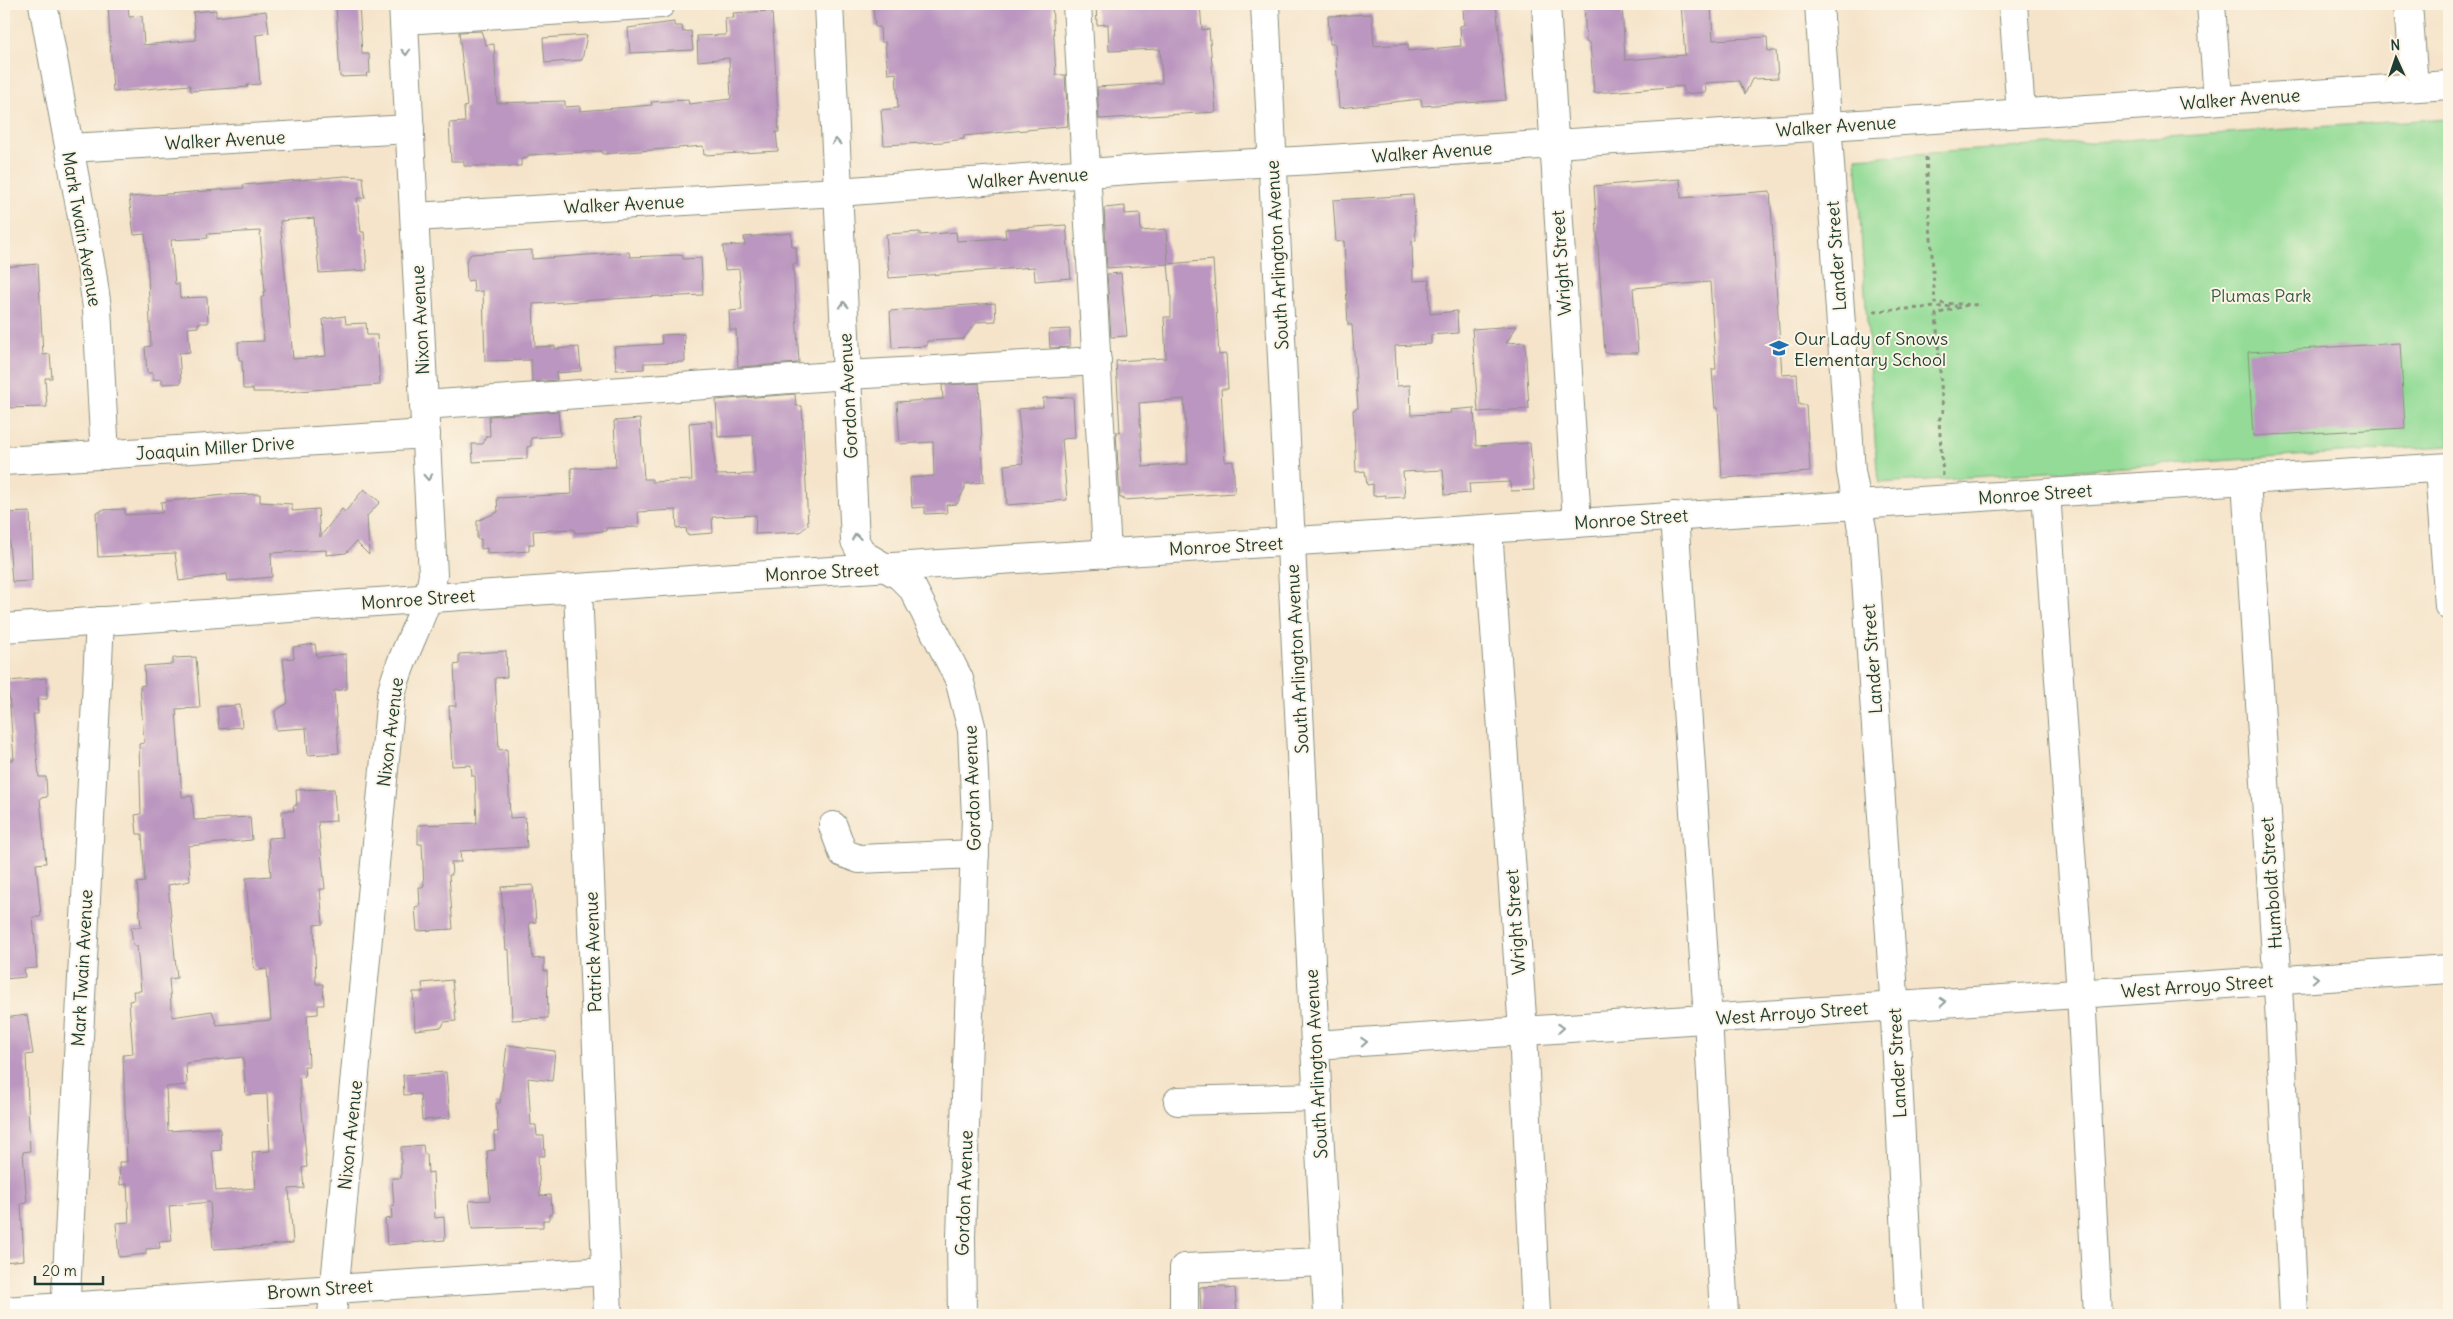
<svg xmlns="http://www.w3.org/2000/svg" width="2453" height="1319" font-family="Delius,sans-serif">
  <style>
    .green { fill: #93db96; stroke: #598c65 }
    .building { fill: #bb96c0; fill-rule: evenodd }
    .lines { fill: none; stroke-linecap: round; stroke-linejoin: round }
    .minor-casing { stroke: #8a907f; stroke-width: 30 }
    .major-casing { stroke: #8a907f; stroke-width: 30 }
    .path { stroke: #8a907f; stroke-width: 3; stroke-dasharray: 4 4; stroke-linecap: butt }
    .minor { stroke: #fff; stroke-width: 28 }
    .major { stroke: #fff; stroke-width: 28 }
    .oneway { stroke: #8f9e9a }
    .labels { text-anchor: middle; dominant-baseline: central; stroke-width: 4; stroke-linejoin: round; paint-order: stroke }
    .street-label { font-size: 18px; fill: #1f3d34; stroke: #fcf5e5 }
    .park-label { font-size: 18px; fill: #365d48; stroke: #fcf5e5 }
    .poi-label { font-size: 18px; fill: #1f3d34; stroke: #fcf5e5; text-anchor: start }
  </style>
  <rect width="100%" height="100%" fill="#fcf5e5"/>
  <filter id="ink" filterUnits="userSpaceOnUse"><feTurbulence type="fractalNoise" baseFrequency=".02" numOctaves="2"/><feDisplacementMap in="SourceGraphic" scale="10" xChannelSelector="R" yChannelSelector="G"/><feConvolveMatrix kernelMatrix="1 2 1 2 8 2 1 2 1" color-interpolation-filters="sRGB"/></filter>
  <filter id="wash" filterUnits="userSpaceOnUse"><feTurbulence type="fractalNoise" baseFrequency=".0096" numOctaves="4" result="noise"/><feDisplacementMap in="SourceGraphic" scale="20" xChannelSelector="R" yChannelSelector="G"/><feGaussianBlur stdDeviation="1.12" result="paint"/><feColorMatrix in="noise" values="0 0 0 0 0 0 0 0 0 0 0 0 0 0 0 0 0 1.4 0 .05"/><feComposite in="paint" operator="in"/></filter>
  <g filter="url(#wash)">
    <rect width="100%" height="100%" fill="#f5e4ca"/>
    <polygon class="green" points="2449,118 2449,446 1880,483 1877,470 1856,158"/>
    <g id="blocks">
      <g class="building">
        <polygon points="108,4 128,4 129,17 142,16 144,45 196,40 193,12 216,10 216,17 266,11 269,33 256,35 260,84 247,85 248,87 191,91 190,85 113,92"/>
        <polygon points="336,4 359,4 362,54 369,54 370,73 366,73 367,76 340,77"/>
        <polygon points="909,4 959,4 960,7 1052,4 1056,75 1065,75 1068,126 963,136 964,139 943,142 884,145 881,110 898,108 896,73 888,74 885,42 881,42 880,27 875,27 873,6"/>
        <polygon points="1096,4 1200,4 1202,30 1209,29 1216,112 1099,119 1097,87 1162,83 1160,49 1109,51 1108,24 1097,25"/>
        <polygon points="1463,4 1496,4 1506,100 1422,106 1421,99 1339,108 1335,44 1330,44 1328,16 1372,14 1374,46 1408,44 1408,51 1461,46 1460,26 1464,25"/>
        <polygon points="1584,4 1622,4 1625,60 1685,55 1681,4 1711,4 1713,40 1767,37 1768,51 1776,51 1778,78 1752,79 1745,94 1739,81 1705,83 1706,92 1684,94 1683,86 1594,93 1590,44 1586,42"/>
        <polygon points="772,11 779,132 776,132 778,151 704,155 703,146 602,154 602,151 528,155 528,158 521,159 521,166 464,166 464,161 451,161 449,123 465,122 464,107 467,106 459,32 481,31 486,45 494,44 497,103 565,101 565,107 580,106 580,111 652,105 651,102 688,100 689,104 731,99 729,58 698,61 697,36 726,35 725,18 734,18 733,13"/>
        <polygon points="674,22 674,26 682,26 683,32 691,31 693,50 630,53 628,28"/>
        <polygon points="587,35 582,60 545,63 543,38"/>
        <polygon points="345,176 363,177 365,198 357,198 361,232 364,232 367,270 319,273 314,218 280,221 293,359 326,356 323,319 345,316 346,324 366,323 367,335 377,335 380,385 285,392 253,392 253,389 243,389 242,360 239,360 238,342 264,341 261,297 264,297 263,292 265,292 260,231 207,234 208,238 171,240 175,284 179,284 180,298 207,297 208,323 198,323 198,327 188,328 190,352 179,353 181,383 162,384 162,379 153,380 153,373 147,373 145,347 151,346 147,253 145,234 134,235 129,197 244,188 243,185"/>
        <polygon points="1680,179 1681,198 1770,191 1782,375 1797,374 1799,405 1806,405 1810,472 1722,478 1718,408 1715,408 1712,369 1716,369 1710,282 1633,288 1638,353 1605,353 1594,186"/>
        <polygon points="1413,195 1416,240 1412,241 1413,281 1429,280 1430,314 1457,311 1458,333 1431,335 1431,344 1395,346 1397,386 1410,385 1411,415 1451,413 1450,410 1474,408 1476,446 1530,443 1534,490 1511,491 1510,482 1469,484 1470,493 1445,495 1443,470 1403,472 1405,497 1386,498 1386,495 1373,496 1373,484 1367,485 1365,471 1356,472 1353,410 1358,408 1352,325 1348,325 1344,241 1336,242 1333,200"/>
        <path d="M 1125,206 L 1125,214 L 1140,213 L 1141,231 L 1166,229 L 1168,264 L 1213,260 L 1219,355 L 1226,354 L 1228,389 L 1221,389 L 1225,462 L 1233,461 L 1235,493 L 1123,500 L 1123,498 L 1120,498 L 1116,432 L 1120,432 L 1116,361 L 1166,358 L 1164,317 L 1171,317 L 1171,295 L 1168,264 L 1107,268 L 1104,208 ZM 1184,399 L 1188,464 L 1143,467 L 1139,403 Z"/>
        <polygon points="1066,225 1071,278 1035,281 1034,267 889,278 886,234 920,232 920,235 956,232 957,241 1006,238 1005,229"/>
        <polygon points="791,233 792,247 796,247 797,264 793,264 799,363 738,367 736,330 730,330 729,311 742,310 739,269 725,270 723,246 745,245 744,237"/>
        <polygon points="532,250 532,259 629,252 630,257 678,255 683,256 683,259 701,258 703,295 660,297 660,296 533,304 535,347 555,346 555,349 579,347 581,371 556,373 557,380 532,382 531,360 485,361 483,291 474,292 473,280 467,281 466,261 471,254"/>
        <polygon points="38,264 43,355 50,354 52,378 45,378 47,407 4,408 4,267"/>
        <polygon points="1121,273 1127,336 1111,337 1107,274"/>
        <polygon points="995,303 996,321 977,322 963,339 927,341 927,346 892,348 890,311"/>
        <polygon points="1517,326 1506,343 1525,342 1529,409 1478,412 1472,329"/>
        <polygon points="1070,329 1070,347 1050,348 1049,330"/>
        <polygon points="684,334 685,362 644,363 644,369 616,370 614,347 662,344 661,335"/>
        <polygon points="2400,343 2405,428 2253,436 2248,352"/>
        <polygon points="979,383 984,482 965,484 965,488 957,504 946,505 947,513 925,514 925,507 912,508 910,478 934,476 933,442 900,444 897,402 943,399 942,385"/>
        <polygon points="795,394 796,406 802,406 808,525 800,532 755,534 756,515 712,517 713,533 687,535 686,528 677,529 676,510 638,512 639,527 606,528 606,531 575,533 574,529 533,531 534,544 529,544 529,551 487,554 487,548 481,549 481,539 477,539 477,521 498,512 497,498 572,494 571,468 616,467 614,421 640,419 644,479 652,479 652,482 692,480 689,423 711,421 716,475 755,474 753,435 718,437 716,400"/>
        <polygon points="1073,397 1075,438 1062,439 1067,500 1007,505 1004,465 1023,463 1018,409 1043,407 1043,398"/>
        <polygon points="558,411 560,436 531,438 531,446 527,447 527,459 473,462 472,444 483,444 486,436 490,436 489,416"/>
        <polygon points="364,489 380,502 367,516 369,555 356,542 346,553 326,555 326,550 271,553 272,577 228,581 227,574 179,581 175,553 98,557 96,512 101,512 101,510 125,509 125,515 162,513 161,502 224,495 260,494 260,502 292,504 292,511 318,509 320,537 342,509 345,512"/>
        <polygon points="30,512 32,581 12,582 9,540 4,541 4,513"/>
        <polygon points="315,644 317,657 346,654 347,689 334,691 339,753 308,755 306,728 276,730 275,711 288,703 283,659 294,658 293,647"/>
        <polygon points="506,651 507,677 495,678 499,750 507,749 510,818 525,817 527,847 460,851 461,862 451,862 452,875 449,875 453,929 417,931 415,907 420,906 419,887 424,887 422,844 418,844 418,825 477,823 475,776 472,776 471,765 452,766 449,706 456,706 454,665 459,664 459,654"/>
        <path d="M 196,657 L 200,708 L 176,709 L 182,797 L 192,796 L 194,820 L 196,820 L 250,817 L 252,840 L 188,846 L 190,881 L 168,885 L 177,978 L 169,979 L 172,1017 L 212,1011 L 217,1025 L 271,1020 L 267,969 L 256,970 L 253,965 L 246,878 L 271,876 L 268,838 L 284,837 L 282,811 L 294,811 L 293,806 L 297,805 L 296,790 L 334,789 L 336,821 L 318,822 L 325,889 L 320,889 L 323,924 L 314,925 L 316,984 L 323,984 L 324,1005 L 318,1005 L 318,1014 L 307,1015 L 309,1066 L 304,1066 L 305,1077 L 299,1077 L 307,1167 L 302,1168 L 304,1188 L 289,1189 L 293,1243 L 269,1245 L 269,1246 L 213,1249 L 210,1202 L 169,1206 L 172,1241 L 159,1242 L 160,1248 L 146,1249 L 146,1254 L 119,1257 L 116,1223 L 129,1222 L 127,1184 L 120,1185 L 119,1162 L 127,1162 L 123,1055 L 133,1054 L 129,1001 L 134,1000 L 133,991 L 141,991 L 137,946 L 133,946 L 131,927 L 141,927 L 137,883 L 145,882 L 142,834 L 137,834 L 135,815 L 141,814 L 139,744 L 144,743 L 140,686 L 145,685 L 144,666 L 173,664 L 173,658 ZM 243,1057 L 246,1095 L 267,1094 L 270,1151 L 252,1152 L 255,1188 L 216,1191 L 212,1151 L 221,1150 L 220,1128 L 168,1131 L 166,1087 L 187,1085 L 186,1063 Z"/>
        <polygon points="46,678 47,699 37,699 38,714 33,714 39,777 46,777 47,797 40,798 46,863 36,864 41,915 40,917 33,917 37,968 24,969 25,977 4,979 4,885 6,885 4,773 5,768 7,768 7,760 14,760 8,681"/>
        <polygon points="240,705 242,727 219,729 217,707"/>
        <polygon points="533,885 536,922 529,923 533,959 544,958 544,971 547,971 548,1018 512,1020 509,949 506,950 501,887"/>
        <polygon points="452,980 456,1021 444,1022 442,1027 415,1030 413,992 423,992 422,983"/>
        <polygon points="27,1015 33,1054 26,1055 30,1151 23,1152 27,1203 21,1204 24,1260 4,1262 4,1018"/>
        <polygon points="507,1045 555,1051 552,1081 528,1078 531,1125 536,1125 537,1136 544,1136 545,1156 538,1156 540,1196 551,1195 552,1214 549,1214 549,1220 543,1220 543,1227 472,1229 469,1201 490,1200 487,1151 495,1150 494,1132 498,1132 496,1103 500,1103"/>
        <polygon points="446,1072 450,1118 422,1120 420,1094 404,1095 403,1075"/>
        <polygon points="423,1145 424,1154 427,1154 428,1173 433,1172 435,1218 444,1217 445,1240 387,1245 385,1219 392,1218 391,1206 394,1206 392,1178 401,1178 401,1147"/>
        <polygon points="1226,1286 1226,1289 1235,1288 1237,1315 1201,1315 1200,1287"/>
      </g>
    </g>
  </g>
  <g filter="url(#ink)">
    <use href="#blocks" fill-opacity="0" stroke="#8a907f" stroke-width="1"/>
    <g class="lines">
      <g class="minor-casing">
        <g id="minor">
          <polyline points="43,4 92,272 97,308 105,455"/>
          <polyline points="829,4 855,541 862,554 900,576 913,589 959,679 972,730 976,818 961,1236 962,1315"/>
          <polyline points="1077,4 1107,554"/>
          <polyline points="1546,4 1577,523"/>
          <polyline points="1819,4 1851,471 1863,534 1893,979 1910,1315"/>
          <polyline points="2013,4 2021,113"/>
          <polyline points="2211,4 2218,100"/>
          <polyline points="2408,4 2414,87"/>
          <polyline points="404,20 661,4"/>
          <polyline points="69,148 410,129"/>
          <polyline points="415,217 838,192 1142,169 1314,160 2449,85"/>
          <polyline points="424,405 848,375 1097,361"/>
          <polyline points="4,461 426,434"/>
          <polyline points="2439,468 2449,606"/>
          <polyline points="2246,480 2279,1004 2294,1315"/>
          <polyline points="2046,493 2081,994 2098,1315"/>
          <polyline points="1674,516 1708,1018 1724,1315"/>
          <polyline points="1488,529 1523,1031 1536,1315"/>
          <polyline points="578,589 608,1315"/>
          <polyline points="4,628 705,579 2449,467"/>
          <polyline points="833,826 843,853 859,859 975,854"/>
          <polyline points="1315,1045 2449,969"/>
          <polyline points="1178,1101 1318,1097"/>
          <polyline points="4,1311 606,1271"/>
          <polyline points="65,1315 100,621"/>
          <path d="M 332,1315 L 391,696 C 400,654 426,617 433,575 L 403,4"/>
          <polyline points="1184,1315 1184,1268 1325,1262"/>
        </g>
      </g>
      <g class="major-casing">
        <polyline id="major" points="1265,4 1328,1315"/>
      </g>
      <g class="path">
        <polyline points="1926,157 1935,303 1981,305"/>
        <polyline points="1874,311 1956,306"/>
        <polyline points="1943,476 1939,420 1943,412 1936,314 1971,304"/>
      </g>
      <use href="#minor" class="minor"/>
      <use href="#major" class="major"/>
    </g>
    <defs><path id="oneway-chevron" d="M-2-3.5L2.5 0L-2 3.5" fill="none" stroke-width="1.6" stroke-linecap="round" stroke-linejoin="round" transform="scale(1.25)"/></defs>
    <g class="oneway">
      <use href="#oneway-chevron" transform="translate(406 52) rotate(87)"/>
      <use href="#oneway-chevron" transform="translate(836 142) rotate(-93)"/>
      <use href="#oneway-chevron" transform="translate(844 305) rotate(-93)"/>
      <use href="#oneway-chevron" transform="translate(428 477) rotate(87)"/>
      <use href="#oneway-chevron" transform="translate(856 537) rotate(-97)"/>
      <use href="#oneway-chevron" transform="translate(2315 978) rotate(-4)"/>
      <use href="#oneway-chevron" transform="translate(1943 1002) rotate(-4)"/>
      <use href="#oneway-chevron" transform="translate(1561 1028) rotate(-4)"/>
      <use href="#oneway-chevron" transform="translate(1364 1042) rotate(-4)"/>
    </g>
  </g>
  <defs>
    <g id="school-bare" transform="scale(1.5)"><path d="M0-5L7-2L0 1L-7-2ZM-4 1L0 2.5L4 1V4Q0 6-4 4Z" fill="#1f6fb2" stroke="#fcf5e5" stroke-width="2.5" paint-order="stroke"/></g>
  </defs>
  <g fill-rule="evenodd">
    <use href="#school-bare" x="1779" y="348"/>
  </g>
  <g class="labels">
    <g class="street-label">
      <text transform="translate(2240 99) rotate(-4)">Walker Avenue</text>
      <text transform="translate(1836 126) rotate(-4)">Walker Avenue</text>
      <text transform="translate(225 140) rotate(-3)">Walker Avenue</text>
      <text transform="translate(1432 152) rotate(-4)">Walker Avenue</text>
      <text transform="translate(1028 178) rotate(-4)">Walker Avenue</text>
      <text transform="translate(624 204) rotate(-3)">Walker Avenue</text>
      <text transform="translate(82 229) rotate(80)">Mark Twain Avenue</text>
      <text transform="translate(1277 255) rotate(-93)">South Arlington Avenue</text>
      <text transform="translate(1836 256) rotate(-94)">Lander Street</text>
      <text transform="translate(1561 263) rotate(-94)">Wright Street</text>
      <text transform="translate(420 320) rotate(-93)">Nixon Avenue</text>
      <text transform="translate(848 396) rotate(-93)">Gordon Avenue</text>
      <text transform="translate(215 448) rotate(-4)">Joaquin Miller Drive</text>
      <text transform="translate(2035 494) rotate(-4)">Monroe Street</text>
      <text transform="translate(1631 519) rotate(-4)">Monroe Street</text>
      <text transform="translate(1226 546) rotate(-3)">Monroe Street</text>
      <text transform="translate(822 572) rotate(-3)">Monroe Street</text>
      <text transform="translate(418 599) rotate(-4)">Monroe Street</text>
      <text transform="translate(1297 659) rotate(-93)">South Arlington Avenue</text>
      <text transform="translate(1872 659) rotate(-94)">Lander Street</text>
      <text transform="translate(390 732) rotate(-83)">Nixon Avenue</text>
      <text transform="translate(972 788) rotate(-92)">Gordon Avenue</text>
      <text transform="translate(2271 883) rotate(-94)">Humboldt Street</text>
      <text transform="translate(1515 922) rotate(-94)">Wright Street</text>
      <text transform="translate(593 952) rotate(-92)">Patrick Avenue</text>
      <text transform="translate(82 968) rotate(-87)">Mark Twain Avenue</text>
      <text transform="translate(2197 986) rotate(-4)">West Arroyo Street</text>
      <text transform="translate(1792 1013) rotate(-4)">West Arroyo Street</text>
      <text transform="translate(1897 1063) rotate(-93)">Lander Street</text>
      <text transform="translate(1316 1064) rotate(-93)">South Arlington Avenue</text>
      <text transform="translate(350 1135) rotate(-84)">Nixon Avenue</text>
      <text transform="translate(964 1193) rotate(-88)">Gordon Avenue</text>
      <text transform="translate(320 1289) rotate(-4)">Brown Street</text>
    </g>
    <g class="park-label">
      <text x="2261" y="295">Plumas Park</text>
    </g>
    <g class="poi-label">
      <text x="1794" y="338">Our Lady of Snows<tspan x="1794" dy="21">Elementary School</tspan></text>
    </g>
  </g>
  <rect width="2453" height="1319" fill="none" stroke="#fcf5e5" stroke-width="20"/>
  <g transform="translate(2396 58) rotate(357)" stroke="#fcf5e5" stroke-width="4" paint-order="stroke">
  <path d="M0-4L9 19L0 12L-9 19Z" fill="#1f3d34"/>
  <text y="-8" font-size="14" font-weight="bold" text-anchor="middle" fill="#1f3d34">N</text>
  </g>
  <path d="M35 1276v8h68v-8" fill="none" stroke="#1f3d34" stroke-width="2.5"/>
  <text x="42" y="1276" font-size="15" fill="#1f3d34" stroke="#fcf5e5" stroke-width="4" paint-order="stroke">20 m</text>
</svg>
